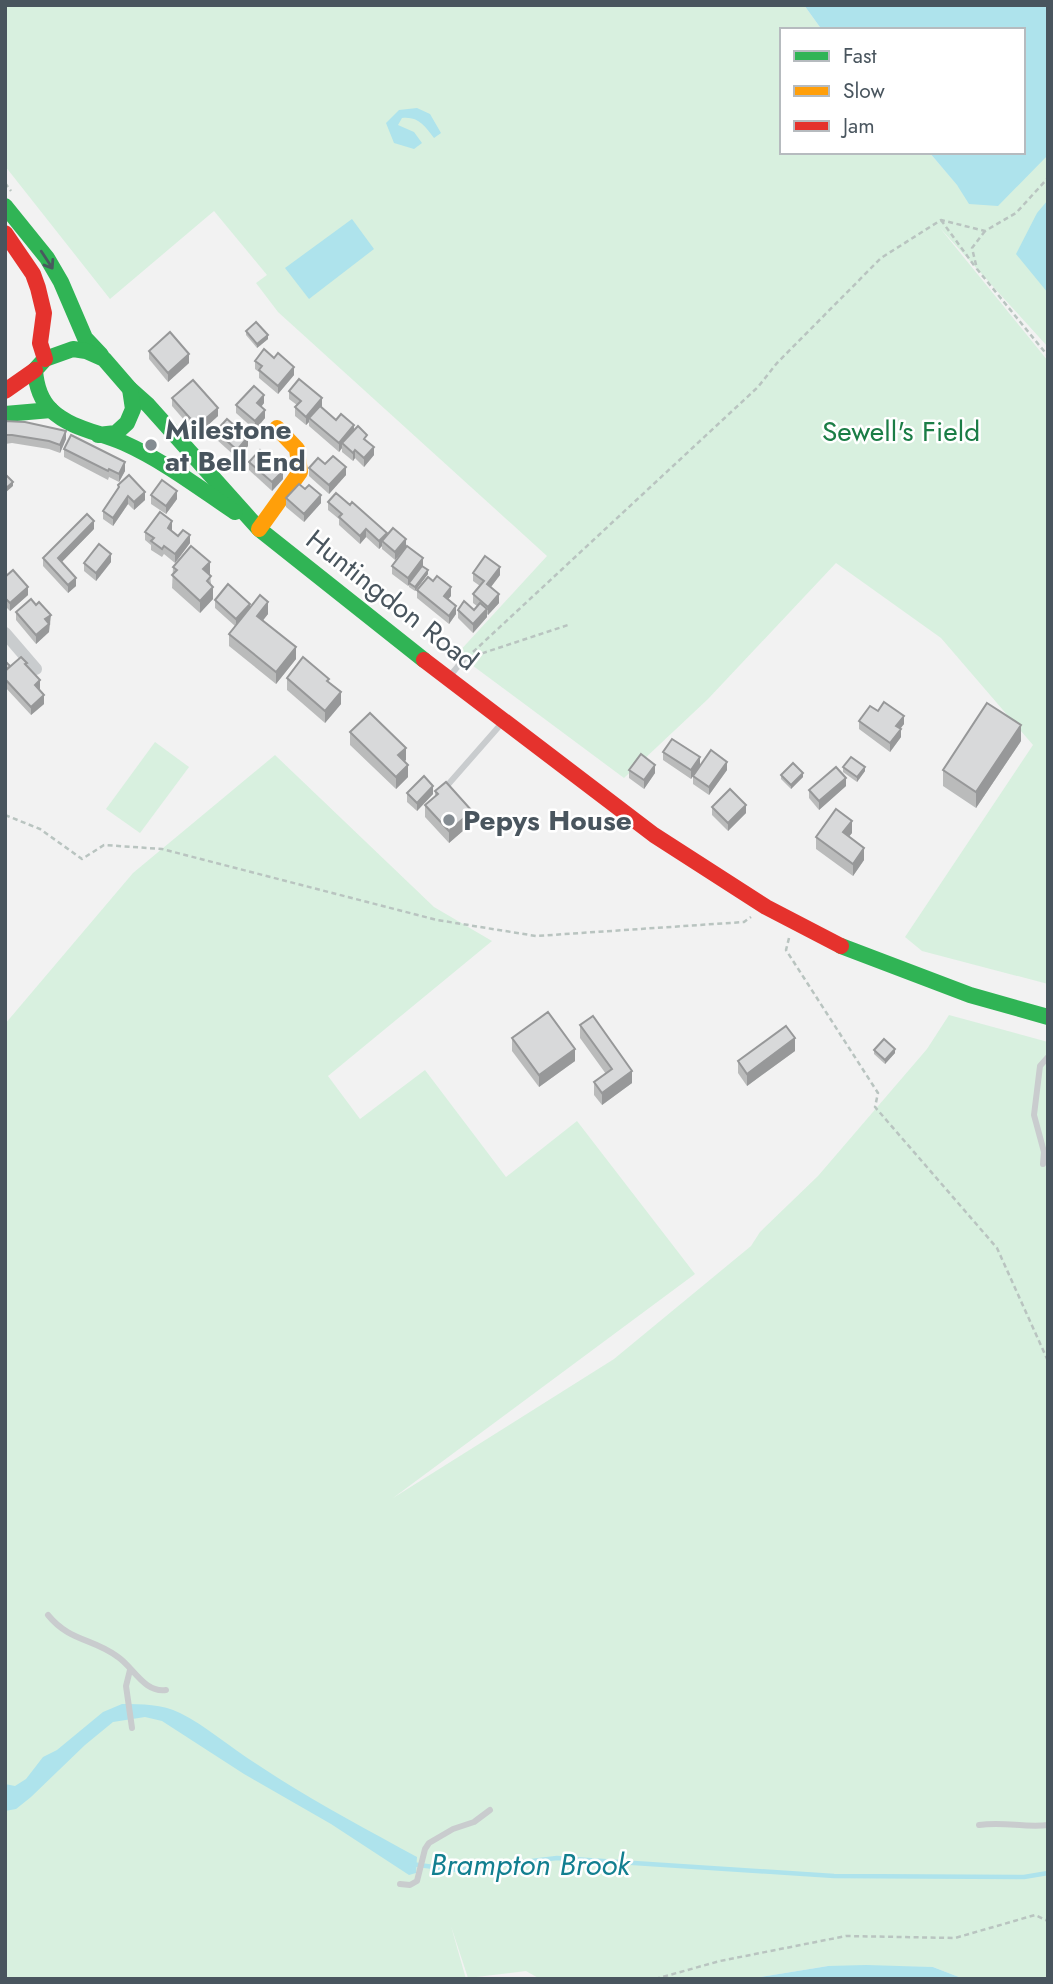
<svg xmlns="http://www.w3.org/2000/svg" width="1053" height="1984" font-family="Jost,sans-serif">
  <style>
    .green { fill: #d8f0df }
    .water { fill: #aee3ec }
    .lines { fill: none; stroke-linecap: round; stroke-linejoin: round }
    .stream { stroke: #aee3ec; stroke-width: 4.5 }
    .path { stroke: #b9c4c0; stroke-width: 2.5; stroke-dasharray: 5 3.5; stroke-linecap: butt }
    .lane { stroke: #c9ccce; stroke-width: 6 }
    .street { stroke: #c9ccce; stroke-width: 12 }
    .fast { stroke: #30b455; stroke-width: 16 }
    .slow { stroke: #ff9f0a; stroke-width: 16 }
    .jam { stroke: #e5322d; stroke-width: 16 }
    .wall { fill: #babbbb }
    .shaded-wall { fill: #979899 }
    .building { fill: #d8d9da; stroke: #979899; stroke-width: 2 }
    .oneway { stroke: #485a5e }
    .poi-dot { fill: #848c92; stroke: #fff; stroke-width: 2.5 }
    .labels { text-anchor: middle; dominant-baseline: central; stroke-width: 5; stroke-linejoin: round; paint-order: stroke }
    .poi-label { font-size: 28px; font-weight: bold; fill: #49555e; stroke: #fff; text-anchor: start }
    .park-label { font-size: 28px; fill: #1b7d46; stroke: #fff }
    .street-label { font-size: 28px; fill: #49555e; stroke: #fff }
    .water-label { font-size: 30px; font-style: italic; fill: #127f90; stroke: #fff }
  </style>
  <rect width="100%" height="100%" fill="#f2f2f2"/>
  <g class="green">
    <polygon points="5,5 804,5 822,30 782,30 782,152 929,152 959,187 1023,152 1048,109 1048,347 940,228 1048,361 1048,984 922,951 905,937 1033,745 941,638 836,563 708,699 624,778 457,654 547,556 278,312 256,283 267,275 214,211 110,299 5,166"/>
    <polygon points="155,742 189,767 140,833 106,809"/>
    <polygon points="275,755 434,907 492,941 328,1076 360,1119 425,1070 506,1177 577,1121 695,1274 393,1498 614,1359 751,1246 760,1232 818,1176 927,1049 949,1015 1048,1042 1048,1979 964,1979 933,1967 828,1966 749,1979 540,1979 526,1971 468,1978 451,1926 466,1979 5,1979 5,1024 133,873"/>
  </g>
  <g class="water">
    <polygon points="804,5 1048,5 1048,155 998,206 969,204 957,185 929,152 1023,152 1023,30 822,30"/>
    <path d="M 417,108 L 430,114 L 441,133 L 434,138 C 425,126 418,116 402,118 L 398,125 L 414,132 L 422,143 L 414,149 L 394,143 L 386,123 L 399,110 Z"/>
    <polygon points="1048,200 1048,293 1016,254 1037,213"/>
    <polygon points="352,219 374,249 309,299 285,268"/>
    <path d="M 122,1704 C 142,1704 162,1704 180,1713 C 205,1725 231,1748 255,1763 C 307,1798 362,1827 417,1857 L 416,1873 L 409,1875 L 331,1824 L 244,1774 L 162,1721 L 145,1717 L 113,1722 L 85,1745 L 31,1797 L 16,1809 L 5,1811 L 5,1784 L 15,1786 L 26,1779 L 43,1757 L 57,1750 L 103,1712 Z"/>
    <polygon points="866,1965 933,1967 964,1979 749,1979 828,1966"/>
  </g>
  <g class="lines">
    <polyline class="stream" points="411,1864 457,1870 557,1858 834,1876 1024,1877 1048,1873"/>
    <g class="path">
      <polyline points="5,183 11,191"/>
      <polyline points="941,220 976,268"/>
      <polyline points="985,231 972,248 977,269 1048,356"/>
      <polyline points="473,652 758,387 777,363 881,258 941,220 985,231 1016,213 1048,178"/>
      <polyline points="474,656 568,625"/>
      <polyline points="5,815 40,829 82,859 104,845 162,849 437,920 536,936 744,922 751,917"/>
      <polyline points="789,938 786,950 878,1093 875,1107 997,1248 1048,1361"/>
      <polyline points="655,1979 720,1961 846,1936 955,1938 1035,1915 1048,1921"/>
    </g>
    <g class="lane">
      <polyline points="449,677 464,659"/>
      <polyline points="445,788 502,723"/>
      <polyline points="1043,1164 1044,1152 1034,1115 1040,1066 1048,1057"/>
      <path d="M 48,1615 C 70,1642 93,1638 118,1657 C 133,1667 144,1693 166,1690"/>
      <polyline points="130,1670 126,1686 132,1728"/>
      <path d="M 979,1825 C 1004,1821 1024,1828 1048,1825"/>
      <polyline points="400,1884 410,1885 417,1881 425,1849 429,1843 453,1829 474,1822 490,1810"/>
    </g>
    <polyline class="street" points="5,633 36,669"/>
    <g class="fast">
      <polyline points="5,206 47,258 61,282 85,338 101,355"/>
      <polyline points="130,389 148,405 259,529 424,660"/>
      <polyline points="5,414 51,410"/>
      <path d="M 98,435 L 116,433 L 127,423 L 133,409 L 130,389 L 104,359 L 86,351 L 73,349 L 45,359 L 35,370 C 36,384 40,399 51,410 C 71,429 99,432 124,443 C 164,461 199,488 235,512"/>
      <polyline points="841,946 970,995 1048,1017"/>
    </g>
    <polyline class="slow" points="259,529 300,472 297,449 277,428"/>
    <g class="jam">
      <polyline points="5,233 33,274 38,288 44,313 40,343 45,359"/>
      <polyline points="5,391 35,370"/>
      <polyline points="424,660 654,835 766,907 841,946"/>
    </g>
  </g>
  <g class="wall">
    <polygon points="246,331 268,339 257,348 246,335"/>
    <polygon points="149,351 189,363 168,382 149,359"/>
    <polygon points="255,361 294,375 278,394 259,378 259,372 255,369"/>
    <polygon points="289,391 322,406 321,407 336,420 354,430 367,441 374,455 364,467 355,458 353,461 342,452 342,448 339,452 309,426 309,422 306,425 295,416 295,407 297,405 289,399"/>
    <polygon points="172,398 218,416 197,435 172,406"/>
    <polygon points="264,403 261,407 265,418 255,430 236,413 236,405"/>
    <polygon points="5,421 66,439 60,453 49,449 12,443 5,444"/>
    <polygon points="216,431 248,446 237,458 216,439"/>
    <polygon points="64,449 125,471 119,482 109,477 108,480 64,457"/>
    <polygon points="249,462 283,479 272,491 249,470"/>
    <polygon points="325,464 346,475 329,494 309,476 309,468"/>
    <polygon points="118,485 145,500 134,510 128,504 113,526 103,519 103,511 118,489"/>
    <polygon points="305,489 321,503 304,522 286,507 286,498"/>
    <polygon points="151,495 177,499 166,514 151,504"/>
    <polygon points="328,502 350,505 387,535 406,547 423,566 428,574 415,591 409,587 409,584 408,586 392,574 392,566 406,547 395,560 382,549 382,546 379,549 366,537 360,544 339,525 339,519 328,510"/>
    <polygon points="94,529 61,562 76,586 68,593 43,566 43,558"/>
    <polygon points="172,530 171,531 190,543 175,563 164,554 162,557 151,550 151,545 145,540 145,532"/>
    <polygon points="111,562 96,581 84,571 84,563"/>
    <polygon points="173,567 210,575 213,599 200,613 172,588"/>
    <polygon points="473,573 500,575 491,587 499,603 488,615 487,614 487,617 473,633 458,618 458,610 474,610 477,606 473,603 473,594 480,586 473,581"/>
    <polygon points="5,577 28,595 10,611 5,606"/>
    <polygon points="417,590 451,596 448,599 456,614 449,624 417,598"/>
    <polygon points="215,600 250,607 268,614 263,620 296,659 276,684 229,646 229,634 235,626 215,608"/>
    <polygon points="16,612 51,623 49,624 49,632 36,644 16,620"/>
    <polygon points="5,661 10,666 27,666 40,689 39,690 44,704 31,715 5,687"/>
    <polygon points="287,678 341,704 325,723 287,690"/>
    <polygon points="878,711 904,724 900,729 901,737 890,752 859,729 859,721"/>
    <polygon points="350,732 406,760 404,761 408,777 396,789 350,745"/>
    <polygon points="1021,741 976,808 943,786 943,770"/>
    <polygon points="663,752 700,765 727,770 709,795 693,784 693,776 691,779 663,760"/>
    <polygon points="843,767 865,771 857,782 843,772"/>
    <polygon points="629,770 655,773 644,789 629,778"/>
    <polygon points="781,775 803,777 791,789 781,779"/>
    <polygon points="846,786 819,810 809,798 809,790"/>
    <polygon points="435,791 472,823 449,843 425,817 425,805 435,796"/>
    <polygon points="407,793 433,794 417,811 407,802"/>
    <polygon points="712,807 746,813 728,831 712,815"/>
    <polygon points="852,833 849,836 864,860 853,876 816,849 816,837"/>
    <polygon points="580,1025 632,1083 602,1105 594,1095 594,1082 606,1074 580,1038"/>
    <polygon points="512,1038 575,1061 539,1087 512,1051"/>
    <polygon points="874,1050 895,1053 885,1064 874,1054"/>
    <polygon points="795,1051 747,1086 738,1073 738,1061"/>
  </g>
  <g class="shaded-wall">
    <polygon points="268,335 268,339 257,348 257,344"/>
    <polygon points="189,354 189,363 168,382 168,373"/>
    <polygon points="294,367 294,375 278,394 278,386"/>
    <polygon points="264,395 264,403 257,412 257,403"/>
    <polygon points="322,398 322,406 311,420 309,418 309,422 306,425 306,417"/>
    <polygon points="218,408 218,416 197,435 197,426"/>
    <polygon points="265,410 265,418 255,430 255,421"/>
    <polygon points="354,425 354,433 342,443 342,448 339,452 339,443"/>
    <polygon points="66,431 66,439 60,453 60,445"/>
    <polygon points="248,437 248,446 237,458 237,450"/>
    <polygon points="374,447 374,455 364,467 364,458"/>
    <polygon points="355,450 355,458 353,461 353,453"/>
    <polygon points="125,462 125,471 119,482 119,474"/>
    <polygon points="346,467 346,475 329,494 329,485"/>
    <polygon points="283,471 283,479 272,491 272,482"/>
    <polygon points="13,482 13,486 5,493 5,489"/>
    <polygon points="177,491 177,499 166,514 166,506"/>
    <polygon points="145,492 145,500 134,510 134,502"/>
    <polygon points="321,495 321,503 304,522 304,514"/>
    <polygon points="128,496 128,504 113,526 113,518"/>
    <polygon points="94,521 94,529 58,566 58,558"/>
    <polygon points="172,521 172,530 168,536 168,528"/>
    <polygon points="366,529 366,537 360,544 360,536"/>
    <polygon points="387,533 387,541 382,541 382,546 379,549 379,541"/>
    <polygon points="190,535 190,543 175,563 175,554"/>
    <polygon points="406,539 406,547 395,560 395,552"/>
    <polygon points="111,554 111,562 96,581 96,573"/>
    <polygon points="423,558 423,566 408,586 408,578"/>
    <polygon points="210,562 210,575 203,569"/>
    <polygon points="500,567 500,575 487,592 487,584"/>
    <polygon points="428,570 428,574 415,591 415,587"/>
    <polygon points="76,578 76,586 68,593 68,585"/>
    <polygon points="28,587 28,595 10,611 10,603"/>
    <polygon points="213,587 213,599 200,613 200,601"/>
    <polygon points="451,587 451,596 444,604 444,596"/>
    <polygon points="499,594 499,603 488,615 488,607"/>
    <polygon points="268,602 268,614 257,628 257,616"/>
    <polygon points="250,604 250,612 236,627 236,619"/>
    <polygon points="456,606 456,614 449,624 449,616"/>
    <polygon points="487,609 487,617 473,633 473,624"/>
    <polygon points="51,615 49,632 36,644 36,635 45,619"/>
    <polygon points="296,647 296,659 276,684 276,672"/>
    <polygon points="40,680 40,689 35,693 35,685"/>
    <polygon points="341,692 341,704 325,723 325,711"/>
    <polygon points="44,695 44,704 31,715 31,707"/>
    <polygon points="904,716 904,724 896,734 896,726"/>
    <polygon points="1021,725 1021,741 976,808 976,792"/>
    <polygon points="901,729 901,737 890,752 890,743"/>
    <polygon points="406,748 406,760 398,768 398,755"/>
    <polygon points="700,757 700,765 691,779 691,770"/>
    <polygon points="727,762 727,770 709,795 709,787"/>
    <polygon points="408,765 408,777 396,789 396,777"/>
    <polygon points="655,765 655,773 644,789 644,780"/>
    <polygon points="865,767 865,771 857,782 857,777"/>
    <polygon points="803,773 803,777 791,789 791,785"/>
    <polygon points="846,778 846,786 819,810 819,801"/>
    <polygon points="433,786 433,794 417,811 417,803"/>
    <polygon points="746,805 746,813 728,831 728,823"/>
    <polygon points="472,811 472,823 449,843 449,831"/>
    <polygon points="852,821 852,833 843,844 843,832"/>
    <polygon points="864,848 864,860 853,876 853,864"/>
    <polygon points="795,1038 795,1051 747,1086 747,1074"/>
    <polygon points="575,1049 575,1061 539,1087 539,1075"/>
    <polygon points="895,1049 895,1053 885,1064 885,1060"/>
    <polygon points="632,1071 632,1083 602,1105 602,1093"/>
  </g>
  <g class="building">
    <polygon points="256,322 268,335 257,344 246,331"/>
    <polygon points="170,332 189,354 168,373 149,351"/>
    <polygon points="264,349 274,358 278,353 294,367 278,386 259,370 262,366 255,361"/>
    <polygon points="299,379 322,398 306,417 295,407 301,401 289,391"/>
    <polygon points="193,380 218,408 197,426 172,398"/>
    <polygon points="254,386 264,395 257,403 265,410 255,421 236,405"/>
    <polygon points="320,406 336,420 341,414 354,425 339,443 309,418"/>
    <polygon points="227,419 248,437 237,450 216,431"/>
    <polygon points="5,421 25,422 66,431 60,445 49,441 12,435 5,435"/>
    <polygon points="358,426 367,435 364,439 374,447 364,458 355,450 353,453 342,443"/>
    <polygon points="71,435 125,462 119,474 109,469 108,471 64,449"/>
    <polygon points="260,450 283,471 272,482 249,462"/>
    <polygon points="333,456 346,467 329,485 309,468 318,458 325,464"/>
    <polygon points="5,474 13,482 5,489"/>
    <polygon points="129,475 145,492 134,502 128,496 113,518 103,511 119,487 118,485"/>
    <polygon points="162,480 177,491 166,506 151,495"/>
    <polygon points="299,484 305,489 309,485 321,495 304,514 286,498"/>
    <polygon points="336,493 350,505 352,502 387,533 379,541 366,529 360,536 339,517 342,514 328,502"/>
    <polygon points="160,512 172,521 168,528 178,536 183,530 190,535 175,554 164,546 162,549 151,541 154,538 145,532"/>
    <polygon points="87,514 94,521 58,558 76,578 68,585 43,558"/>
    <polygon points="393,528 406,539 395,552 382,541"/>
    <polygon points="99,544 111,554 96,573 84,563"/>
    <polygon points="191,546 210,562 203,569 211,576 207,581 213,587 200,601 172,575 177,570 173,567"/>
    <polygon points="407,546 423,558 408,578 392,566"/>
    <polygon points="485,556 500,567 487,584 499,594 488,607 473,594 484,581 473,573"/>
    <polygon points="422,566 428,570 415,587 409,583"/>
    <polygon points="13,570 28,587 10,603 5,598 5,577"/>
    <polygon points="437,576 451,587 444,596 456,606 449,616 417,590 428,577 433,581"/>
    <polygon points="228,584 250,604 236,619 215,600"/>
    <polygon points="260,595 268,602 257,616 296,647 276,672 229,634"/>
    <polygon points="31,599 36,605 39,602 51,615 45,619 49,624 36,635 16,612"/>
    <polygon points="464,601 474,610 480,603 487,609 473,624 458,610"/>
    <polygon points="21,657 27,663 25,664 40,680 35,685 44,695 31,707 5,679 5,671"/>
    <polygon points="303,657 329,679 327,681 341,692 325,711 287,678"/>
    <polygon points="5,661 10,666 5,671"/>
    <polygon points="884,702 904,716 896,726 901,729 890,743 859,721 870,706 878,711"/>
    <polygon points="987,703 1021,725 976,792 943,770"/>
    <polygon points="370,713 406,748 398,755 408,765 396,777 350,732"/>
    <polygon points="672,739 700,757 691,770 663,752"/>
    <polygon points="711,750 727,762 709,787 693,776"/>
    <polygon points="641,754 655,765 644,780 629,770"/>
    <polygon points="851,757 865,767 857,777 843,767"/>
    <polygon points="793,763 803,773 791,785 781,775"/>
    <polygon points="836,767 846,778 819,801 809,790"/>
    <polygon points="424,776 433,786 417,803 407,793"/>
    <polygon points="446,782 472,811 449,831 425,805 438,794 435,791"/>
    <polygon points="730,789 746,805 728,823 712,807"/>
    <polygon points="836,809 852,821 843,832 864,848 853,864 816,837"/>
    <polygon points="548,1012 575,1049 539,1075 512,1038"/>
    <polygon points="593,1016 632,1071 602,1093 594,1082 612,1069 580,1025"/>
    <polygon points="786,1026 795,1038 747,1074 738,1061"/>
    <polygon points="884,1039 895,1049 885,1060 874,1050"/>
  </g>
  <defs><path id="oneway-shaft" d="M-6 0H5M1.5-3L5.5 0L1.5 3" fill="none" stroke-width="1.6" stroke-linecap="round" stroke-linejoin="round" transform="scale(1.75)"/></defs>
  <use class="oneway" href="#oneway-shaft" transform="translate(47 260) rotate(57)"/>
  <g class="poi-dot">
    <circle cx="151" cy="445" r="7"/>
    <circle cx="449" cy="820" r="7"/>
  </g>
  <g class="labels">
    <g class="poi-label">
      <text x="165" y="429">Milestone<tspan x="165" dy="32">at Bell End</tspan></text>
      <text x="463" y="820">Pepys House</text>
    </g>
    <g class="park-label">
      <text x="901" y="431">Sewell's Field</text>
    </g>
    <g class="street-label">
      <text transform="translate(392 600) rotate(38)">Huntingdon Road</text>
    </g>
    <g class="water-label">
      <text x="530" y="1864">Brampton Brook</text>
    </g>
  </g>
  <rect width="1053" height="1984" fill="none" stroke="#49555e" stroke-width="14"/>
  <rect x="780" y="28" width="245" height="126" fill="#ffffff" stroke="#b6bbbf" stroke-width="2"/>
  <rect x="794" y="51" width="35" height="10" fill="#30b455" stroke="#b6bbbf" stroke-width="2"/>
  <text x="843" y="63" font-size="21" fill="#49555e">Fast</text>
  <rect x="794" y="86" width="35" height="10" fill="#ff9f0a" stroke="#b6bbbf" stroke-width="2"/>
  <text x="843" y="98" font-size="21" fill="#49555e">Slow</text>
  <rect x="794" y="121" width="35" height="10" fill="#e5322d" stroke="#b6bbbf" stroke-width="2"/>
  <text x="843" y="133" font-size="21" fill="#49555e">Jam</text>
</svg>
